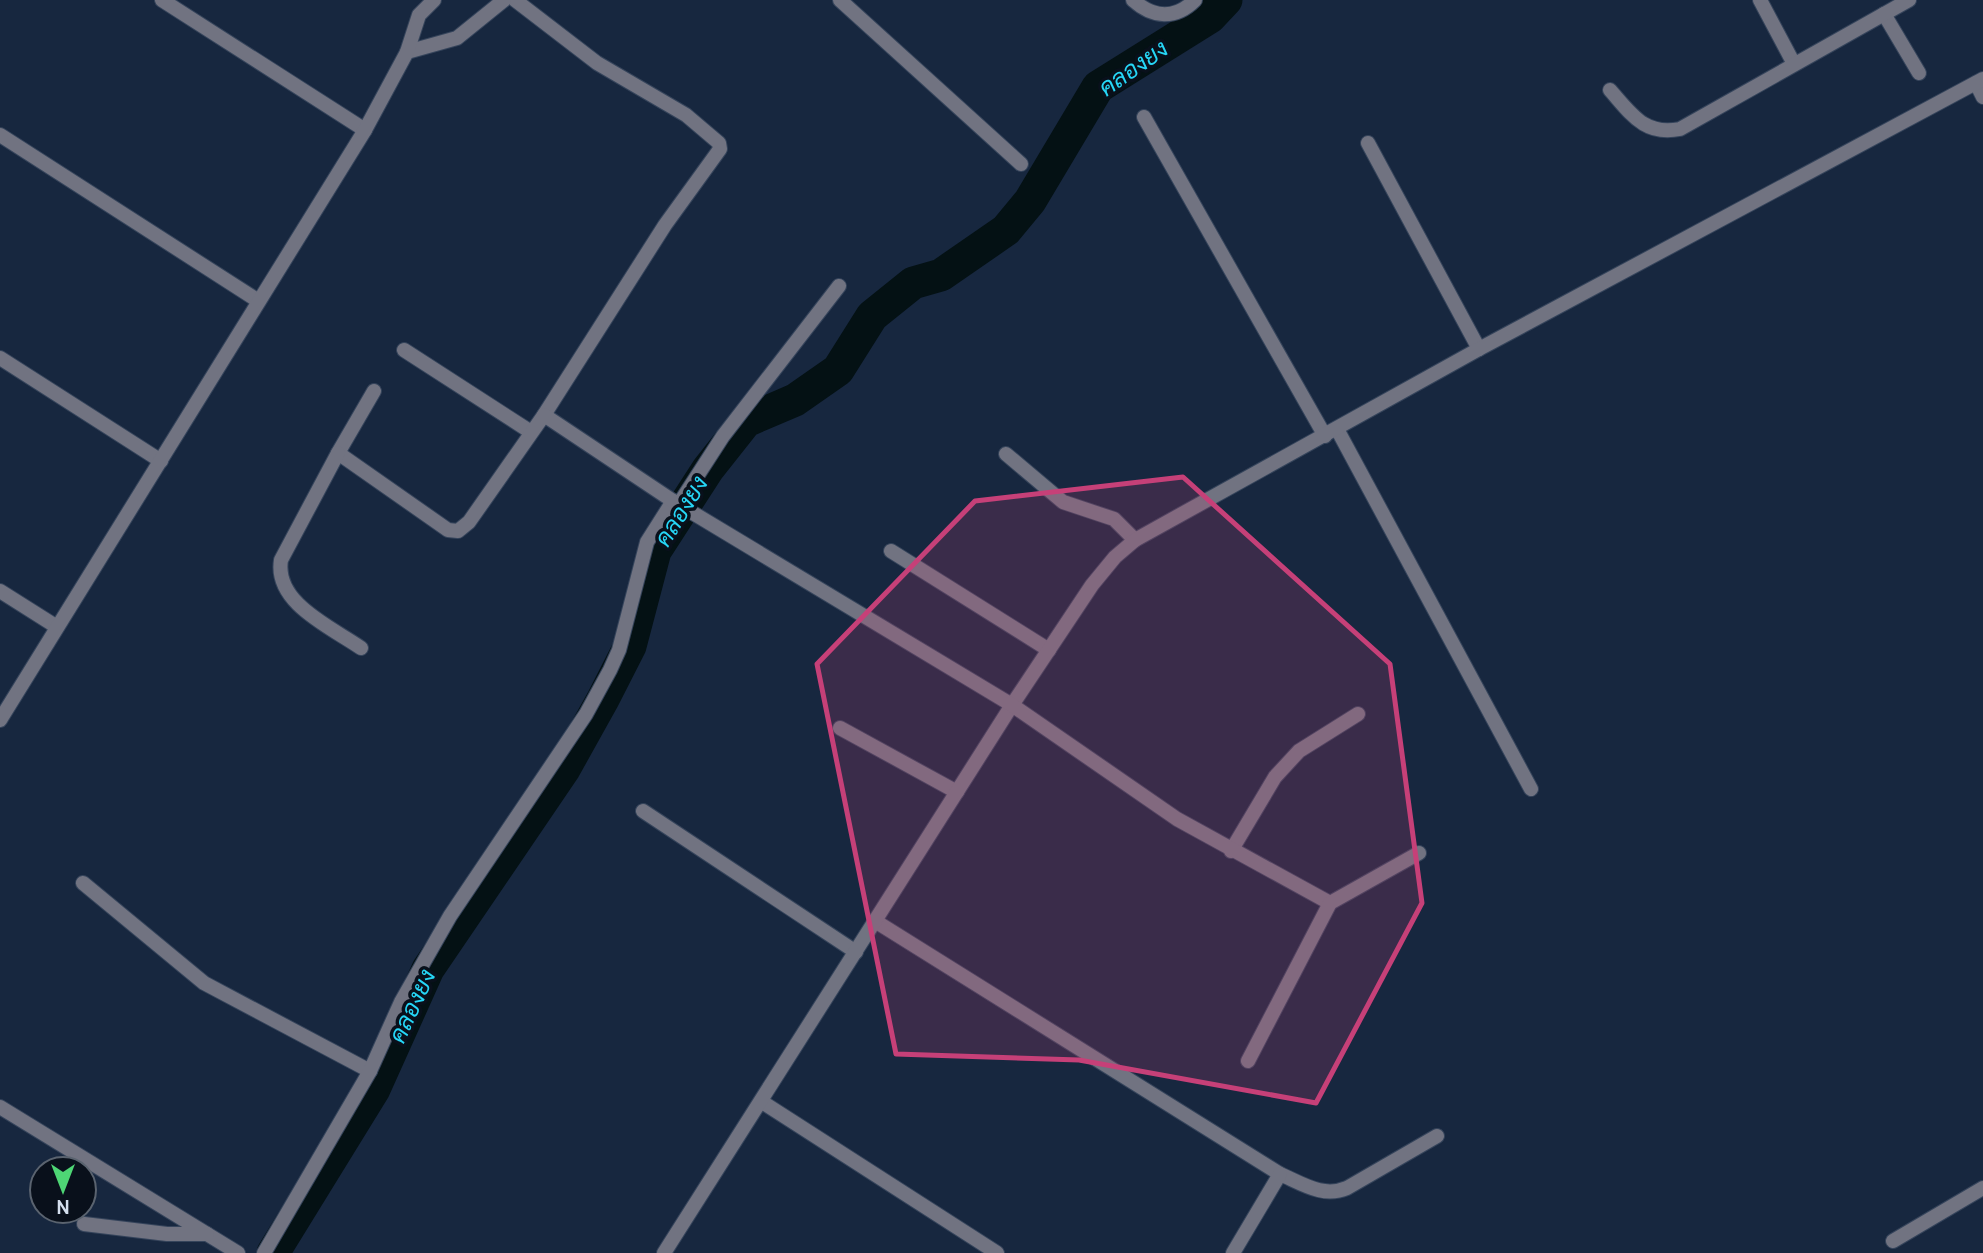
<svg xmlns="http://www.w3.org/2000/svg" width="1983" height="1253" font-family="Cabin,Sarabun,sans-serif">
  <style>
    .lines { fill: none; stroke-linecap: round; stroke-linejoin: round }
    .canal { stroke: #041114; stroke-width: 33 }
    .service-casing { stroke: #35445b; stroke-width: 16 }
    .minor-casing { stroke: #35445b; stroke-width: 16 }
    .service { stroke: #717381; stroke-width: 14 }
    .minor { stroke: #717381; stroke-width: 14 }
    .marked { fill: #c64078; fill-opacity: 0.2; stroke: #c64078; stroke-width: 5; stroke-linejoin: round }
    .labels { text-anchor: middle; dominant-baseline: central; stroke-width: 7; stroke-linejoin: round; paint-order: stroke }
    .water-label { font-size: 24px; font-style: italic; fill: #26d6f6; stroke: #09101b }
  </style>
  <rect width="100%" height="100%" fill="#17273f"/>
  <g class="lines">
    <polyline class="canal" points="273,1253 374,1089 428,969 564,769 603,699 630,646 655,551 708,469 746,421 795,400 838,370 872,316 913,283 941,275 1006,230 1030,201 1098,87 1210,17 1226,0"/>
    <g class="service-casing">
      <g id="service">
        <polyline points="1760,0 1794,64"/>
        <polyline points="1884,14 1919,73"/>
        <polyline points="1976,83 1983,97"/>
        <path d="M 1610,90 C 1632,115 1645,136 1680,129 L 1909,0"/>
        <polyline points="1144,117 1325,436"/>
        <polyline points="1368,143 1479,349"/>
        <polyline points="404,350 531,432"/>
        <polyline points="1337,429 1531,789"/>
        <polyline points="1006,454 1063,502 1114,519 1135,540"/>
        <polyline points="679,504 723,436 839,286"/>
        <polyline points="891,551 1049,650"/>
        <polyline points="840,728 957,792"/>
        <polyline points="643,811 856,952"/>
        <polyline points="1231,851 1275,777 1299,751 1358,714"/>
        <polyline points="83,883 204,983 370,1071"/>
        <path d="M 875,921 L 1280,1174 C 1303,1184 1323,1198 1347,1188 L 1437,1136"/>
        <polyline points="762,1102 997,1253"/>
        <polyline points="0,1107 238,1253"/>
        <polyline points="84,1224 167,1234 207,1234"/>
        <polyline points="264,1253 370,1071 401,1002 450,916 586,714 610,670 619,650 647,542 673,501"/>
        <polyline points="664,1253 1012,705 1092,585 1115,557 1135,540 1479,349 1983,79"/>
        <polyline points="1233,1253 1280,1174"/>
      </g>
    </g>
    <g class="minor-casing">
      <g id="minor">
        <polyline points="162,0 365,130"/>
        <polyline points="515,0 597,63 686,115 719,143 720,149 665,225 544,415"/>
        <polyline points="840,0 1021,164"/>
        <path d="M 1133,0 C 1153,18 1175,20 1195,0"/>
        <polyline points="407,52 457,38 504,0"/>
        <polyline points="0,135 257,300"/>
        <polyline points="0,358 161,461"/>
        <polyline points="374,391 338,453 448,530 458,531 469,522 544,415 673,501 1012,705 1177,819 1330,903"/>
        <path d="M 338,453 L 281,560 C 274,603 331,627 361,648"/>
        <polyline points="0,591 57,627"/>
        <polyline points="0,720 365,130 407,52 419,15 434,0"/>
        <polyline points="1248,1061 1330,903 1419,853"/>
        <polyline points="1893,1241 1983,1188"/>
      </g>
    </g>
    <use href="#service" class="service"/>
    <use href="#minor" class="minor"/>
  </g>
  <path class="marked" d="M 1183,477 L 1390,664 L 1422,903 L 1316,1103 L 1079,1060 L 896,1054 L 817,664 L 975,501 Z"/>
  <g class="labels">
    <g class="water-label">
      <text transform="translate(1133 68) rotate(-35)">คลองยง</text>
      <text transform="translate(681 511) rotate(-58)">คลองยง</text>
      <text transform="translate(412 1006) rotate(-65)">คลองยง</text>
    </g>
  </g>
  <g transform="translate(63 1190) rotate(180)"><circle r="33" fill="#09101b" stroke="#5a636f" stroke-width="2"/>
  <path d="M0-5L12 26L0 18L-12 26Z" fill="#4ed675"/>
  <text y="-10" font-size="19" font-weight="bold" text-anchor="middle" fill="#d4dfee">N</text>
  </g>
</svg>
